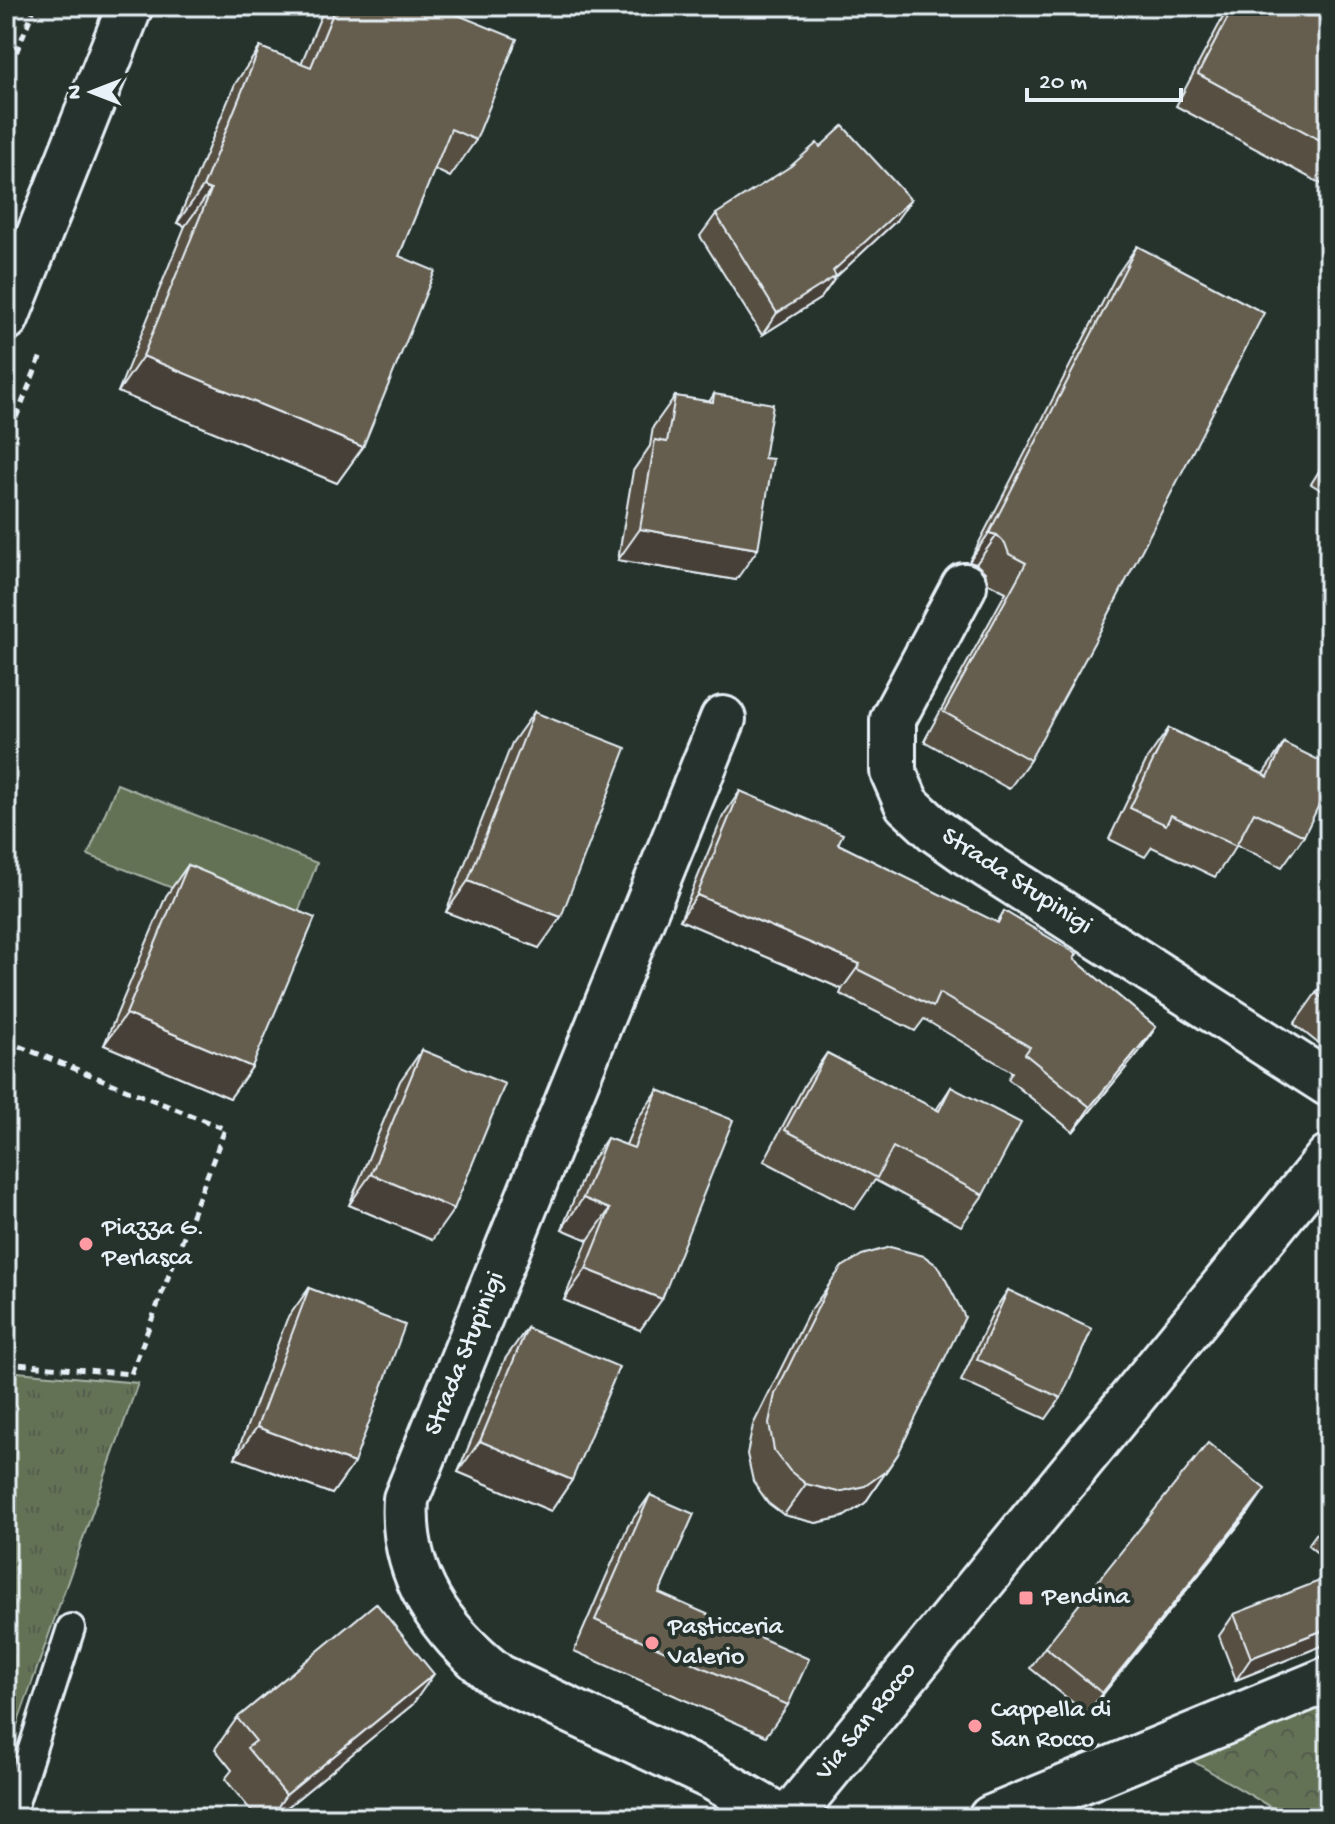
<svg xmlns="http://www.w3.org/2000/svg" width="1335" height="1824" font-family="'Gochi Hand',sans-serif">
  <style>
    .grass { fill: #637254; stroke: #a6b2a6; stroke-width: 2 }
    .forest { fill: url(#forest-crowns); stroke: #a6b2a6; stroke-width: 2 }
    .park { fill: url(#park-tufts); stroke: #a6b2a6; stroke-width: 2 }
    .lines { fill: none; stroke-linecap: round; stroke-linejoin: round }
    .service-casing { stroke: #e8f1f8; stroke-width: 32 }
    .minor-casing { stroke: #e8f1f8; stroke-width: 50 }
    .tertiary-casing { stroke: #e8f1f8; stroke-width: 50 }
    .path { stroke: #e8f1f8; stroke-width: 5; stroke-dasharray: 8 6; stroke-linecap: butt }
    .service { stroke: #26332d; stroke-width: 26 }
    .minor { stroke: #26332d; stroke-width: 44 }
    .tertiary { stroke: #26332d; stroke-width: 44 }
    .wall { fill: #575043; stroke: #e8f1f8; stroke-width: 2 }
    .shaded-wall { fill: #474137; stroke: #e8f1f8; stroke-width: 2 }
    .building { fill: #655d4e; stroke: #e8f1f8; stroke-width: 2 }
    .poi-dot { fill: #ff9aa2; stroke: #26332d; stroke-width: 3 }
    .labels { text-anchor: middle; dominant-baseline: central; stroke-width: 8; stroke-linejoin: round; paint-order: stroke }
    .street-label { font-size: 26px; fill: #e8f1f8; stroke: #26332d }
    .poi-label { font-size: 26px; fill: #e8f1f8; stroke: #26332d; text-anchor: start }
  </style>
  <defs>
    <pattern id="forest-crowns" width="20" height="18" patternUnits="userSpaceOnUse" patternTransform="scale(2)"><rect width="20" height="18" fill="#637254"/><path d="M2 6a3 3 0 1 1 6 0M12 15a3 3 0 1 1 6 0" fill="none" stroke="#535b4e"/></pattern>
    <pattern id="park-tufts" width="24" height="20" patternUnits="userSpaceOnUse" patternTransform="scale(2)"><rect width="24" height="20" fill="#637254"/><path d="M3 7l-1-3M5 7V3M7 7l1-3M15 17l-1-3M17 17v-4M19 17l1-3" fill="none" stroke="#535b4e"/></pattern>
  </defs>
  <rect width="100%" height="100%" fill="#26332d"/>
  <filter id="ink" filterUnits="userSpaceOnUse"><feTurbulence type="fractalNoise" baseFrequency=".0125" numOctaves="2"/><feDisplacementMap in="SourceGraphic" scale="16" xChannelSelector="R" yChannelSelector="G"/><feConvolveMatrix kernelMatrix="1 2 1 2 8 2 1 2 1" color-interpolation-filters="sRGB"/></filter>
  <g filter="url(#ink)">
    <polygon class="grass" points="117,784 317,863 290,934 88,855"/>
    <polygon class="forest" points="1329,1695 1329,1818 1289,1818 1179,1753"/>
    <polygon class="park" points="6,1371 138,1383 6,1756"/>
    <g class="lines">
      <g class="service-casing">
        <polyline id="service" points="10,1818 71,1628"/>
      </g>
      <g class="minor-casing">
        <g id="minor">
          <polyline points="6,318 130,6"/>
          <polyline points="964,586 893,719 893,772 907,804 935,830 969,854 1329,1084"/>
          <path d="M 723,719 L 406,1499 C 401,1575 441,1632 499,1677 L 712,1777 L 782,1818"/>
          <polyline points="991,1818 1329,1679"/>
        </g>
      </g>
      <g class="tertiary-casing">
        <polyline id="tertiary" points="789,1818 1329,1157"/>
      </g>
      <g class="path">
        <polyline points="6,78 35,6"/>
        <polyline points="6,443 42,353"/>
        <polyline points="6,1041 225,1129 131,1374 6,1363"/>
      </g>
      <use href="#service" class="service"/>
      <use href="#minor" class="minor"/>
      <use href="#tertiary" class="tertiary"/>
    </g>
    <g class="wall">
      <polygon points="325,6 436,6 476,140 450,177 434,169 399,256 363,447 337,483 118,392 185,226 177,223 235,84 260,47 301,64"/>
      <polygon points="1229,6 1329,6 1329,188 1176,106"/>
      <polygon points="716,214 895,222 836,277 821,298 762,335 700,236"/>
      <polygon points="1137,246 1030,760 1009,789 924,741 1006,592 988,583 985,572 976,564 969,562 1116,276"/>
      <polygon points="714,394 736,580 618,560 633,471 650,446 653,427 675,396 709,402"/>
      <polygon points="1329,455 1329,495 1311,484"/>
      <polygon points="534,712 539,948 446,912 512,743"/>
      <polygon points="1169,728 1263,774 1284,743 1304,836 1282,867 1237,845 1215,877 1152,847 1145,857 1109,839 1147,759"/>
      <polygon points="740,791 838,844 997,923 1004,911 1074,959 1156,1027 1139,1052 1073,1132 1008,1079 1012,1072 924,1019 915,1031 840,994 842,989 680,920 723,816"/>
      <polygon points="188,865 252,1067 230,1098 104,1045 166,896"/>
      <polygon points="1329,978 1329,1052 1294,1024 1316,993"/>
      <polygon points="422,1050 432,1240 349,1205 400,1081"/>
      <polygon points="827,1053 936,1110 951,1087 983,1195 961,1226 875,1180 855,1209 764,1161 805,1084"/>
      <polygon points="658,1090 662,1299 640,1330 564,1300 588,1240 562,1229 586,1169 607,1138 626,1145 636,1121"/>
      <polygon points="842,1267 898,1454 865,1503 843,1517 816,1523 784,1515 768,1503 753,1481 747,1454 753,1425 808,1314"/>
      <polygon points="309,1288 354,1463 332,1494 235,1458 287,1319"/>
      <polygon points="1008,1290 1061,1398 1046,1419 961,1381 993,1312"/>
      <polygon points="527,1328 572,1480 551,1511 458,1472 505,1359"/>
      <polygon points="650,1495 659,1593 788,1705 766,1736 574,1651 628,1526"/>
      <polygon points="1250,1511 1087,1714 1030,1668 1045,1647"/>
      <polygon points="1329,1516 1329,1563 1308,1545"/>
      <polygon points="1234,1614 1324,1645 1236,1680 1219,1636"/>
      <polygon points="412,1705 274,1818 257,1818 225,1779 232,1770 215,1749 237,1718"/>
    </g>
    <g class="shaded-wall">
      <polygon points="203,187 211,190 185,226 177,223"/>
      <polygon points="911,200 895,222 836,277 821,298 762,335 777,313"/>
      <polygon points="143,356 363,447 337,483 118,392"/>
      <polygon points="640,529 758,549 736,580 618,560"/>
      <polygon points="989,533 997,535 976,564 969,562"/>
      <polygon points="468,881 561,917 539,948 446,912"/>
      <polygon points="697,895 860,964 842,989 680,920"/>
      <polygon points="126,1014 252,1067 230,1098 104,1045"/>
      <polygon points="1156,1027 1139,1052 1073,1132 1090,1107"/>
      <polygon points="371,1174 454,1209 432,1240 349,1205"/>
      <polygon points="583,1198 610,1209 588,1240 562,1229"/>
      <polygon points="586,1269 662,1299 640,1330 564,1300"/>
      <polygon points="257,1427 354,1463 332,1494 235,1458"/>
      <polygon points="480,1441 572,1480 551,1511 458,1472"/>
      <polygon points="886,1471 865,1503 843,1517 816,1523 784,1515 806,1484"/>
      <polygon points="1265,1489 1250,1511 1087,1714 1102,1693"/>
      <polygon points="1329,1628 1329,1638 1324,1645 1236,1680 1251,1658"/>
      <polygon points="434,1674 412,1705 274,1818 270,1818 286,1795"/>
    </g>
    <g class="building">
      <polygon points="336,6 436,6 517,39 476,140 451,129 399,256 435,271 363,447 143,356 211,190 203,187 260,47 311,67"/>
      <polygon points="1234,6 1329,6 1329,145 1198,74"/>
      <polygon points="843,126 911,200 833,271 836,276 777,313 716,214 791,166 817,143 820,147"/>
      <polygon points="1137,246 1264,313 1095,641 1030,760 944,712 1026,563 1009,554 1005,543 997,535 989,533"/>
      <polygon points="714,394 773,404 764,458 773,459 758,549 640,529 655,440 667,442 675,396 713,402"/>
      <polygon points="534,712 626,748 561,917 468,881"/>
      <polygon points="1169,728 1268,777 1284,743 1329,765 1329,784 1304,836 1254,812 1236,846 1171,815 1166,825 1130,808"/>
      <polygon points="740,791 843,834 838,844 998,923 1004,911 1077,954 1074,959 1156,1027 1090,1107 1025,1054 1030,1047 939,993 933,1007 857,969 860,964 697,895"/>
      <polygon points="188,865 315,918 252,1067 126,1014"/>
      <polygon points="1329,978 1329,1003 1316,993"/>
      <polygon points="422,1050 505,1084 454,1209 371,1174"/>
      <polygon points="827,1053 939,1111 951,1087 1021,1123 983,1195 893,1147 877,1178 785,1130"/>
      <polygon points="658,1090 733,1120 662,1299 586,1269 610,1209 583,1198 607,1138 634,1148"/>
      <polygon points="890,1247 924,1256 939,1267 965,1317 898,1454 886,1471 865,1486 838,1492 806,1484 790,1471 774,1450 769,1423 775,1394 830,1283 842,1267 862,1255"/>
      <polygon points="309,1288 405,1325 354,1463 257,1427"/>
      <polygon points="1008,1290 1092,1329 1061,1398 977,1359"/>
      <polygon points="527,1328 619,1367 572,1480 480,1441"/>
      <polygon points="1208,1443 1265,1489 1102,1693 1045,1647"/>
      <polygon points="650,1495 694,1514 659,1593 809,1659 788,1705 595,1620"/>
      <polygon points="1329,1516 1329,1528 1323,1523"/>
      <polygon points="1322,1580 1329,1597 1329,1628 1251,1658 1234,1614"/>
      <polygon points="376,1603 434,1674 286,1795 247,1748 256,1741 237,1718"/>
    </g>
  </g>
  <g class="poi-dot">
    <circle cx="86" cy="1244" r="8"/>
    <rect x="1018" y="1590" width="16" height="16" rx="4"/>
    <circle cx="652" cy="1643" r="8"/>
    <circle cx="975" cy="1726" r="8"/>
  </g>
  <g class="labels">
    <g class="street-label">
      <text transform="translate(1016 882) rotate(33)">Strada Stupinigi</text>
      <text transform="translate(466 1354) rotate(-68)">Strada Stupinigi</text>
      <text transform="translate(867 1722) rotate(-51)">Via San Rocco</text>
    </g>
    <g class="poi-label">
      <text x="102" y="1229">Piazza G.<tspan x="102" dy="30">Perlasca</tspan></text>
      <text x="1042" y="1598">Pendina</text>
      <text x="668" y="1628">Pasticceria<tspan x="668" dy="30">Valerio</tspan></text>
      <text x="991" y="1711">Cappella di<tspan x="991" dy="30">San Rocco</tspan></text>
    </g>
  </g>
  <rect width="1335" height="1824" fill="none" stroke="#26332d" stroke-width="32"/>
  <rect x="16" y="16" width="1303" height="1792" fill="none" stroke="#e8f1f8" stroke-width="3" filter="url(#ink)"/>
  <g transform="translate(92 92) rotate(270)" stroke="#26332d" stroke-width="6" paint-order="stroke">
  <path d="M0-6L14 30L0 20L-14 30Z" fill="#e8f1f8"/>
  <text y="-12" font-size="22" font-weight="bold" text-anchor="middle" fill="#e8f1f8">N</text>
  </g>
  <path d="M1027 88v12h154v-12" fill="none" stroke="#e8f1f8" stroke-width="4"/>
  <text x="1039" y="88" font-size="24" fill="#e8f1f8" stroke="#26332d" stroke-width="6" paint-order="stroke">20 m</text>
</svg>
